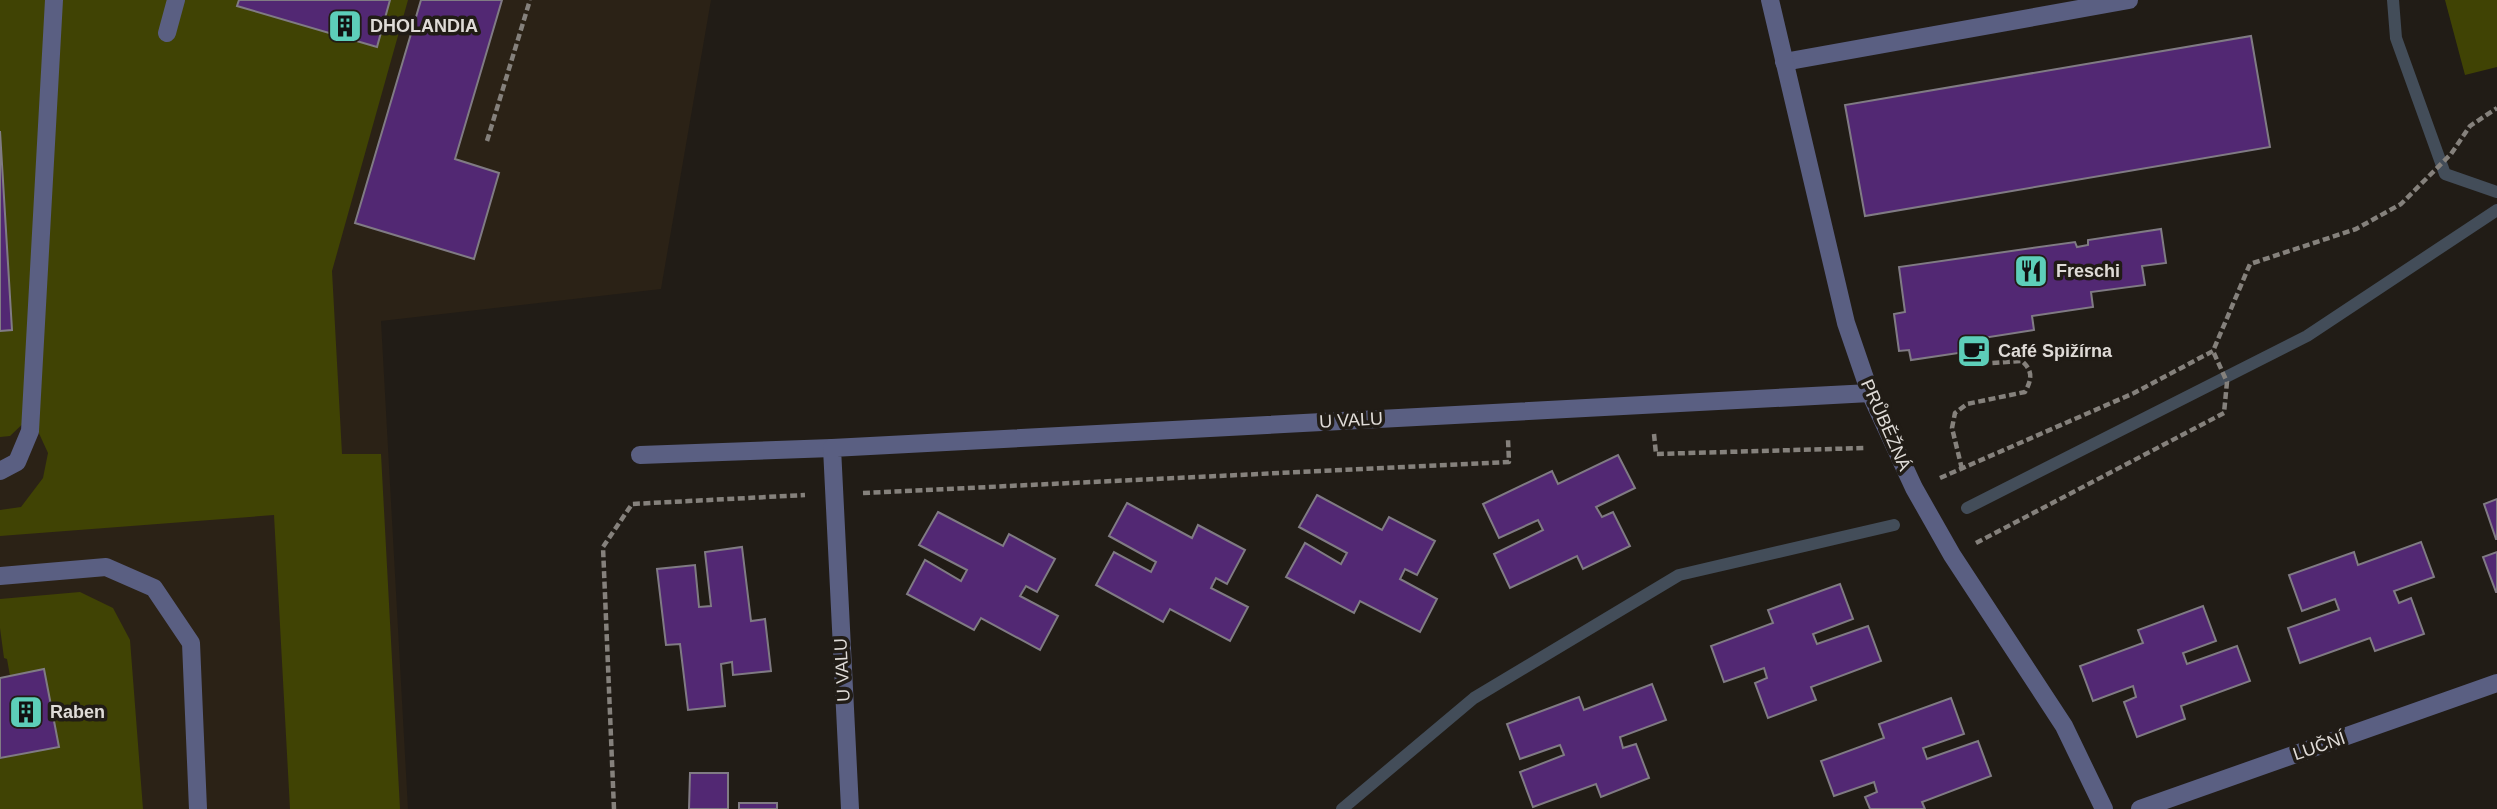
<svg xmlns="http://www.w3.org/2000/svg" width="2497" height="809" font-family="Arial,sans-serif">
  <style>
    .built { fill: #2b2216 }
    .green { fill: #404304 }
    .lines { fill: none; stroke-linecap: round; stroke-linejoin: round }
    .stream { stroke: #434d59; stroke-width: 12 }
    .building { fill: #522873; stroke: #807b84; stroke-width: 2 }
    .path { stroke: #85817c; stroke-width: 4.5; stroke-dasharray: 7 3.5; stroke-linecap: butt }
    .service { stroke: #5a5f82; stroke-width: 18 }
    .minor { stroke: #5a5f82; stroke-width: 18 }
    .labels { text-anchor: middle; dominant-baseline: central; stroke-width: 7; stroke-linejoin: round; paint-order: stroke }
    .poi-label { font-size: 18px; font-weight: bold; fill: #dfdbd7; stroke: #211c16; text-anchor: start }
    .street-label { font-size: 18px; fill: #dfdbd7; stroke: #211c16 }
  </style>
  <rect width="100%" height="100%" fill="#211c16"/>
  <polygon class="built" points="0,0 711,0 661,289 381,321 408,809 0,809"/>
  <g class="green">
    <polygon points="0,0 408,0 332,271 342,454 381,454 400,809 290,809 274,515 0,536 0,510 21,507 43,478 48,453 31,416 10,436 0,437 0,331 12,330 0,131"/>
    <polygon points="2445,0 2497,0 2497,67 2465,75"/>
    <polygon points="80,592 113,608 130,640 143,809 0,809 0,759 59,746 44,670 10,676 7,659 4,658 0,628 0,599"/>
  </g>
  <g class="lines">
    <g class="stream">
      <polyline points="2393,0 2396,38 2445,174 2497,192"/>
      <polyline points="1967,508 2307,336 2497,210"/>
      <polyline points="1342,809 1474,698 1679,575 1894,525"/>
    </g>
  </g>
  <g class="building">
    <polygon points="239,0 390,0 377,47 237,6"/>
    <polygon points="421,0 502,0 455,159 499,173 474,259 355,223"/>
    <polygon points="2251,36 2270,147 1865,216 1845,105"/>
    <polygon points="0,131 12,330 0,331"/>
    <polygon points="2161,229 2166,263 2142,266 2145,285 2091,292 2093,307 2032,316 2034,330 1970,340 1972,351 1911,360 1909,350 1899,351 1894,314 1905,312 1899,267 2075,242 2077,247 2088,245 2088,240"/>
    <polygon points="1618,455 1635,488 1596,507 1602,517 1613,512 1630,546 1583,569 1577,556 1510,588 1494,554 1543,530 1538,520 1499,538 1483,504 1552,471 1558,484"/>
    <polygon points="1317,495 1382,530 1389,517 1435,541 1417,575 1405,569 1400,579 1437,599 1420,632 1360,601 1354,613 1286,577 1305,543 1341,564 1347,553 1299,527"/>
    <polygon points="2497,499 2497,539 2496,539 2484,504"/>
    <polygon points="1127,503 1192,538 1198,525 1245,550 1227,584 1216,578 1211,588 1248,607 1230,641 1170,609 1163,622 1096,585 1114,552 1151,572 1156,562 1109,536"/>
    <polygon points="938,512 1003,546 1009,534 1055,559 1037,592 1026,586 1020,596 1058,616 1040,650 981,618 974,630 907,594 925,560 961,581 967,570 919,545"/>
    <polygon points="2421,542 2434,577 2394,591 2399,603 2411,598 2424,634 2375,651 2370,638 2300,663 2288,628 2339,610 2335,599 2302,611 2289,575 2354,552 2358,565"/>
    <polygon points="742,547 751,621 765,619 771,671 733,675 732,662 721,664 725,706 688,710 680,644 666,645 657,569 695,565 699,607 711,606 705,552"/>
    <polygon points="2497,552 2497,592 2496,592 2483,557"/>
    <polygon points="1840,584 1853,619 1813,634 1817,644 1868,626 1881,661 1811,687 1816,700 1768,718 1755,683 1767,678 1764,668 1724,682 1711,646 1773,623 1768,610"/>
    <polygon points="2203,606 2216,641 2183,653 2187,664 2237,646 2250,681 2181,706 2185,719 2137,737 2124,702 2136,697 2133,686 2093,701 2080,666 2143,643 2138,630"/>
    <polygon points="44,669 59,747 0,758 0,678"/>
    <polygon points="1652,684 1666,720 1620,737 1623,748 1636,744 1649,778 1601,797 1596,784 1533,807 1520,772 1564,755 1560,745 1520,759 1507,724 1579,697 1584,710"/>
    <polygon points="1951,698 1964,734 1923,748 1927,759 1978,741 1991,776 1922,802 1925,809 1870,809 1865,797 1877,792 1874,782 1834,796 1821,761 1884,738 1879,724"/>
    <polygon points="690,773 728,773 728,809 689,809"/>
    <rect x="739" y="803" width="38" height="6"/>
  </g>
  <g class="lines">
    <g class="path">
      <polyline points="487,141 530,0"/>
      <polyline points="1654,434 1656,454 1865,448"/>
      <path d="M 1962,469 L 1952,428 L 1955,413 L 1967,404 L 2025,392 C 2032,379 2033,371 2022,361 L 1991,363 L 1984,360 L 1980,338"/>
      <polyline points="1940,478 2134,393 2213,351 2250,264 2356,229 2401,204 2451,154 2470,126 2497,108"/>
      <polyline points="863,493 1509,462 1508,439"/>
      <polyline points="1976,543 2224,413 2227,382 2213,351"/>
      <polyline points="614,809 603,547 632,504 805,495"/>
    </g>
    <g class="service">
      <polyline points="167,33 176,0"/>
      <polyline points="1784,62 2129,0"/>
      <polyline points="0,471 17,462 30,431 54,0"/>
      <polyline points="0,576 106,567 154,588 191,643 198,809"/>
    </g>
    <g class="minor">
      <polyline points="1770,0 1846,323 1870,393 1914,488 1952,555 2064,726 2104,809"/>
      <polyline points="640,455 832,448"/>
      <polyline points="850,809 832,448 1870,393"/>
      <polyline points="2140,809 2497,683"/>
    </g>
  </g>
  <defs>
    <g id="building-square" transform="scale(1.75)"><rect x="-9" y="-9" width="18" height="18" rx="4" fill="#5dceb9" stroke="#211c16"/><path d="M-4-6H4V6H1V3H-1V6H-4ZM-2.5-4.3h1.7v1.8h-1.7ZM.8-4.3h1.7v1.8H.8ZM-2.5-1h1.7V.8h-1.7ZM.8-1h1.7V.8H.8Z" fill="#111"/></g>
    <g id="restaurant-square" transform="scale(1.75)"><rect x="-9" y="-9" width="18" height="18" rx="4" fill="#5dceb9" stroke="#211c16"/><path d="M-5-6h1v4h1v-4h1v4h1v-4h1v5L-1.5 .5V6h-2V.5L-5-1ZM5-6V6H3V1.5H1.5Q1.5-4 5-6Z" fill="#111"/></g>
    <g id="cafe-square" transform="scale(1.75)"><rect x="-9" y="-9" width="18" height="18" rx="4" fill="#5dceb9" stroke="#211c16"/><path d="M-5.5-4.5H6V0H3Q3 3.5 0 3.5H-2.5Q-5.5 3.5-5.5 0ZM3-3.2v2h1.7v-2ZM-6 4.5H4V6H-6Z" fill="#111"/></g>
  </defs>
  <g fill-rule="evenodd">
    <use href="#building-square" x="345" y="26"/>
    <use href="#restaurant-square" x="2031" y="271"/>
    <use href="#cafe-square" x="1974" y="351"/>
    <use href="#building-square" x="26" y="712"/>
  </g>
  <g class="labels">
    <g class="poi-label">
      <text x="370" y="26">DHOLANDIA</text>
      <text x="2056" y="271">Freschi</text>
      <text x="1998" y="351">Café Spižírna</text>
      <text x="50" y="712">Raben</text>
    </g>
    <g class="street-label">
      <text transform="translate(1351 420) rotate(-3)">U VALU</text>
      <text transform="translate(1886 425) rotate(66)">PRŮBĚŽNÁ</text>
      <text transform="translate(842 670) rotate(-93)">U VALU</text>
      <text transform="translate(2319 746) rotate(-19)">LUČNÍ</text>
    </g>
  </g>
</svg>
